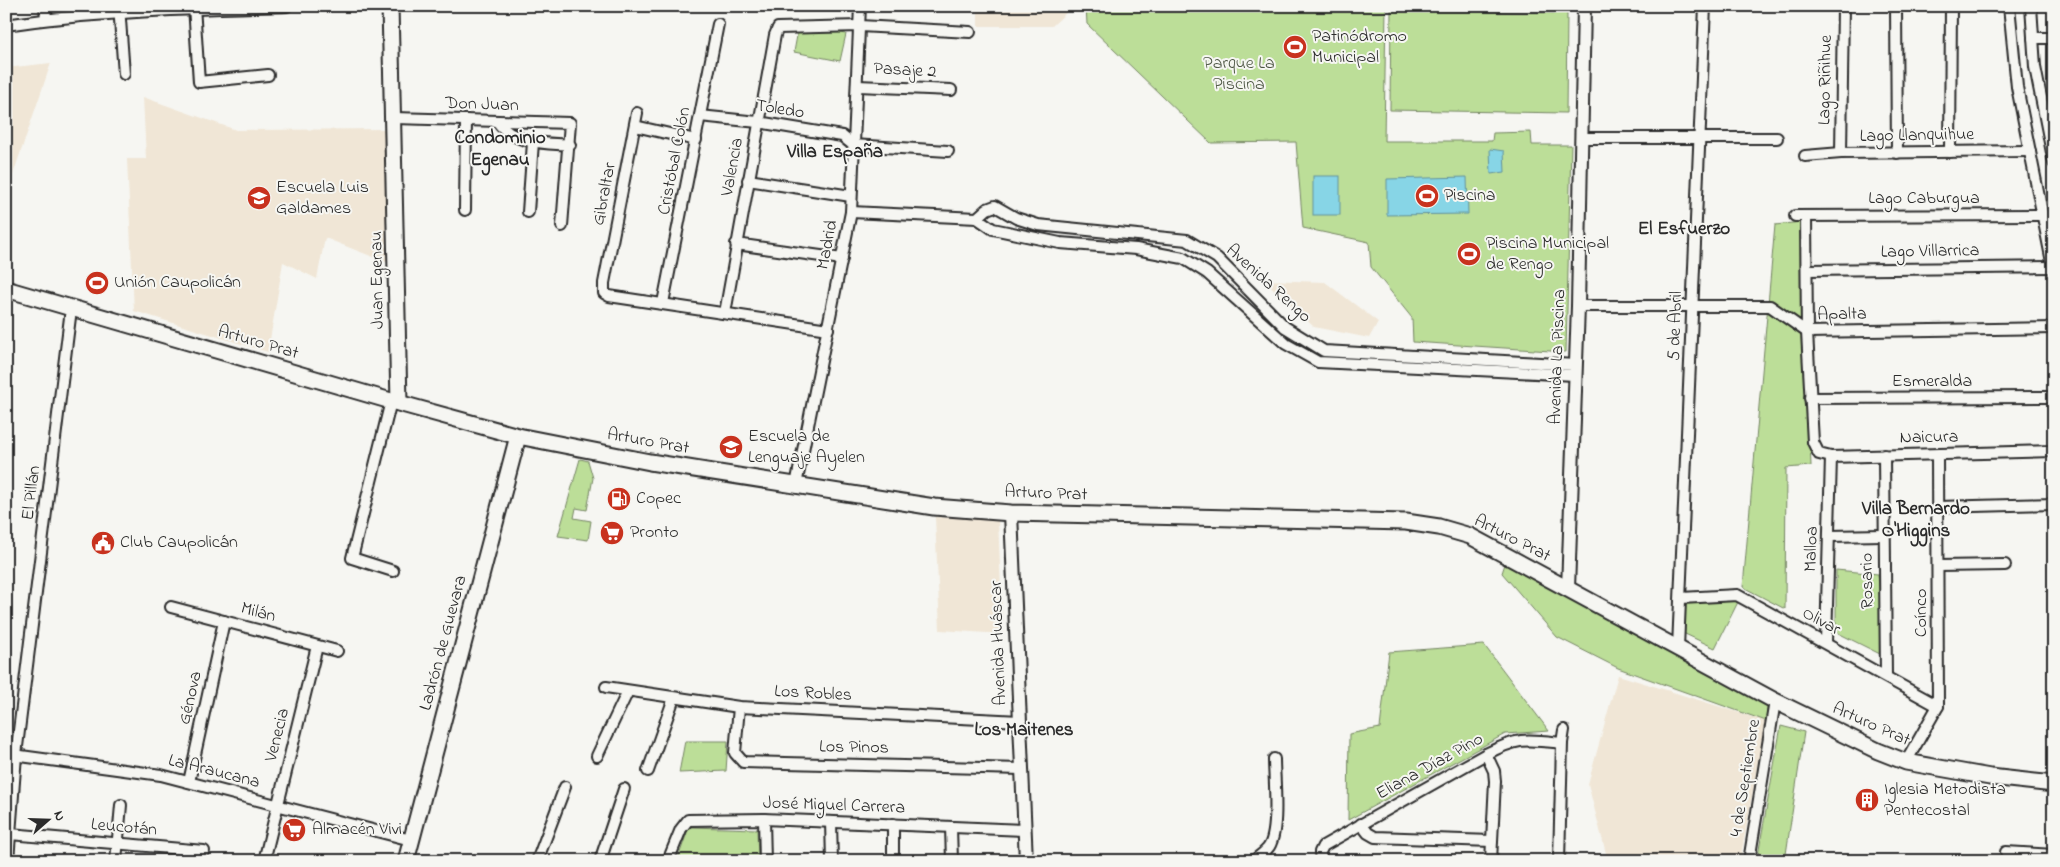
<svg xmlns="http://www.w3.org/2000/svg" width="2060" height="867" font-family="'Indie Flower',sans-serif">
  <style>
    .built { fill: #f0e6d6 }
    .green { fill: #bcde98; stroke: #748462 }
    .water { fill: #87d5e6; stroke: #62919b }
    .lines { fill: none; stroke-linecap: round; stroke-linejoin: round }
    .minor-casing { stroke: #2b2b2b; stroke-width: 14 }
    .tertiary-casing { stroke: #2b2b2b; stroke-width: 16 }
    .secondary-casing { stroke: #2b2b2b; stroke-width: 19 }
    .minor { stroke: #f6f6f2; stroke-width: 10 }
    .tertiary { stroke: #f6f6f2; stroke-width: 12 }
    .secondary { stroke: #f6f6f2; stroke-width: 15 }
    .labels { text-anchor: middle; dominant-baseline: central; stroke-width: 4; stroke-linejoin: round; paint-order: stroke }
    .poi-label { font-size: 18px; fill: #2b2b2b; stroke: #f6f6f2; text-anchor: start }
    .park-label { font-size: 18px; fill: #4f5846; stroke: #f6f6f2 }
    .street-label { font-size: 18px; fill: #2b2b2b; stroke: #f6f6f2 }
    .neighbourhood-label { font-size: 19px; font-weight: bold; fill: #2b2b2b; stroke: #f6f6f2 }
  </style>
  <rect width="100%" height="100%" fill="#f6f6f2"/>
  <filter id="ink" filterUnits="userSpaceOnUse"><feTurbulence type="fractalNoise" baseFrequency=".02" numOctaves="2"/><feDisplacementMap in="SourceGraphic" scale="10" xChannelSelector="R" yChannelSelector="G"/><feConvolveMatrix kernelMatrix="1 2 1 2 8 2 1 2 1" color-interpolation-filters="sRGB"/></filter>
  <g filter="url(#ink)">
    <g class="built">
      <polygon points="978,6 1067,6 1066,13 1052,26 978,26"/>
      <polygon points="51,63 6,195 6,68"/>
      <polygon points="143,97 236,130 386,129 391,264 325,238 317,279 283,262 268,352 134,311 127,159 146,159"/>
      <polygon points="1263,280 1325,282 1378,322 1369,338 1314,327"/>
      <polygon points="935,517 998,520 1003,634 940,630"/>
      <polygon points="1618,675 1766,721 1740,861 1608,861 1588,784"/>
    </g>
    <g class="green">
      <polygon points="1086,6 1386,6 1384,141 1492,141 1493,133 1531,132 1532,145 1571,145 1566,352 1413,342 1412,318 1371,267 1369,242 1303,228 1296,142 1211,143 1087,24"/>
      <polygon points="1391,10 1567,13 1566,113 1390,110"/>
      <polygon points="799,25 846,34 840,61 794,52"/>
      <polygon points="1801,222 1811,466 1786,468 1785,609 1743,587 1775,225"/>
      <polygon points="580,459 588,461 593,478 587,510 576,508 574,518 591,521 588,540 558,536"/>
      <polygon points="1507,558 1768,695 1766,721 1618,668 1557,637 1502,573"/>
      <polygon points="1836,570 1878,574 1884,656 1836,632"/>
      <polygon points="1686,593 1740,598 1715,648 1683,633"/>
      <polygon points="1484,645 1549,731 1505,734 1348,820 1349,734 1380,728 1389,652"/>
      <polygon points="1781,726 1804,732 1785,861 1757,861"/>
      <polygon points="685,741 728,741 726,771 679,773"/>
      <polygon points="689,827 757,829 758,861 677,861"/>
    </g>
    <g class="water">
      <polygon points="1490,149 1504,151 1505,172 1491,174"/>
      <rect x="1313" y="176" width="27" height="39"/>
      <polygon points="1467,177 1468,214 1387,215 1387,179"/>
    </g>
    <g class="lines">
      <g class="minor-casing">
        <g id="minor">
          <polyline points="45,6 46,19"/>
          <polyline points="119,6 124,74"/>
          <polyline points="194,6 199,82 268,75"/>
          <polyline points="1896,6 1897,153"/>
          <polyline points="2009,6 2017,87 2054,272"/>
          <polyline points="2031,6 2035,67 2054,163"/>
          <path d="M 6,25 C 96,11 196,9 287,6"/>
          <polyline points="2033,38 2054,38"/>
          <polyline points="858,86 951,90"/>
          <polyline points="637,113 604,283 604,293 609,296 828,329"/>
          <polyline points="700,116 758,122 842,136 853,145 948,151"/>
          <polyline points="394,118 570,123 562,226"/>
          <path d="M 497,121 C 512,144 545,143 570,145"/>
          <polyline points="635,126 696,140"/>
          <polyline points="1581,138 1777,138"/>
          <polyline points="1950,152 1951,6"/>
          <polyline points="1841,153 1843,6"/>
          <polyline points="1805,156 1841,153 2030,151"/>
          <polyline points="748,180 851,196"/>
          <polyline points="465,210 466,120"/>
          <polyline points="528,212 533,142"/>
          <polyline points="851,212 977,218 993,229 1060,243 1136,249 1183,258 1207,273 1286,344 1318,362 1575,375"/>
          <polyline points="1795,216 2042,215"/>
          <polyline points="1806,216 1807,332 1813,442 1819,454 1831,457 2054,451"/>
          <polyline points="977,218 987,209 995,206 1016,218 1038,225 1187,240 1217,258 1285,327 1324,351 1576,365"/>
          <polyline points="736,244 842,259"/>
          <polyline points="1807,270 2053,267"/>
          <polyline points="663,303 718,24"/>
          <polyline points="1578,306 1770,306 1807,332 2054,328"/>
          <polyline points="725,313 775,35 778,28 860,26 970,32"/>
          <polyline points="1810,398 2054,397"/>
          <polyline points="391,401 352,558 393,571"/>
          <polyline points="1884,455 1886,675"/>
          <polyline points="796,485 851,212 860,6"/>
          <polyline points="1937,507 2054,504"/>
          <polyline points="1829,536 1883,535"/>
          <polyline points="1938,566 2005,565"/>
          <polyline points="1681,598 1737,595 1938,706"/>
          <polyline points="171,607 337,651"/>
          <polyline points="1826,643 1831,457"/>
          <polyline points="1678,648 1705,6"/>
          <polyline points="606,687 739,707 1020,721"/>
          <polyline points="739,707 735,753 743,762 1022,769"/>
          <polyline points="6,754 161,775 411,840"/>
          <polyline points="1486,754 1494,771 1495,781 1491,861"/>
          <polyline points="597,756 628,691"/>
          <polyline points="1906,762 1938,706 1937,455"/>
          <polyline points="648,771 674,698"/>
          <polyline points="189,782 224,621"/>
          <polyline points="764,819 765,861"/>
          <polyline points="831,822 832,861"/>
          <polyline points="893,824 893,861"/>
          <polyline points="1361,824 1368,833 1375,837 1492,841"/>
          <polyline points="951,827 952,861"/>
          <polyline points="10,834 204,851"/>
          <polyline points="2006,852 2054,855"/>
          <polyline points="8,861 16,755 71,309"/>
          <polyline points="116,861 121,805"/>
          <polyline points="264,861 317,646"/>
          <polyline points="537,861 565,787"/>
          <polyline points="600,861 624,789"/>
          <polyline points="668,861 681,829 688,820 764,819 1024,830"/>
          <path d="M 1253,861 C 1258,857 1264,853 1268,848 C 1280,833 1274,779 1274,759"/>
          <path d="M 1321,861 L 1320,852 L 1323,846 L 1486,754 C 1519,737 1526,739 1562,743 L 1564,730"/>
          <polyline points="1559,861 1562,743"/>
          <polyline points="1749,861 1775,701"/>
        </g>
      </g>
      <g class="tertiary-casing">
        <g id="tertiary">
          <polyline points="1011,513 1026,861"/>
          <polyline points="1568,589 1578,306 1584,6"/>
        </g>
      </g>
      <g class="secondary-casing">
        <g id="secondary">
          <polyline points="390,6 399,403"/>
          <polyline points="6,289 391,401 518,436 650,462 934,507 1011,513 1406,522 1439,527 1470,536 1775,701 1878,751 1906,762 1990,777 2054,784"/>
          <polyline points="406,861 518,436"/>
        </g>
      </g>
      <use href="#minor" class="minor"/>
      <use href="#tertiary" class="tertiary"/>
      <use href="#secondary" class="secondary"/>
    </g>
  </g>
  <defs>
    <g id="stadium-disc" transform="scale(1.25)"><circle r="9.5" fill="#c8321e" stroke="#f6f6f2"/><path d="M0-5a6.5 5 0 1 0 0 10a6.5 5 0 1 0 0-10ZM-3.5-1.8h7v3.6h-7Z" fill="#fff"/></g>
    <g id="school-disc" transform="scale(1.25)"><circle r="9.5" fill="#c8321e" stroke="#f6f6f2"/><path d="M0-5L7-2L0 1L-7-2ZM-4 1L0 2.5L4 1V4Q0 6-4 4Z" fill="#fff"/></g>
    <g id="fuel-disc" transform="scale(1.25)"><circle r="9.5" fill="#c8321e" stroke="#f6f6f2"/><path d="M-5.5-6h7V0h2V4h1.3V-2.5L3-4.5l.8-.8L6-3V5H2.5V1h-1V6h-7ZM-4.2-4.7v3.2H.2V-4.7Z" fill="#fff"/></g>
    <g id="supermarket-disc" transform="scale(1.25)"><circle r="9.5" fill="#c8321e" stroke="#f6f6f2"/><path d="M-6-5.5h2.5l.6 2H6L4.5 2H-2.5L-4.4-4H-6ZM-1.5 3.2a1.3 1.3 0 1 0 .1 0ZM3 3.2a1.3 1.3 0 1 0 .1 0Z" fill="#fff"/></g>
    <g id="civic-disc" transform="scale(1.25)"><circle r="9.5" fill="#c8321e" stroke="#f6f6f2"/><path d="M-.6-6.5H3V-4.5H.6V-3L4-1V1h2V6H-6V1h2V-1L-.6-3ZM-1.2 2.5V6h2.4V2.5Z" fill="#fff"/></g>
    <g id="building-disc" transform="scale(1.25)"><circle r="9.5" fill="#c8321e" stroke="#f6f6f2"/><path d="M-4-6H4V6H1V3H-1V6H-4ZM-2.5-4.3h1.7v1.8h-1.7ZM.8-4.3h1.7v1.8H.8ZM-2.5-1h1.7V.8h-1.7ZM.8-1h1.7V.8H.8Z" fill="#fff"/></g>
  </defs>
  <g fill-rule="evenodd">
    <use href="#stadium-disc" x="1295" y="47"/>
    <use href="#stadium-disc" x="1427" y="196"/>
    <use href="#school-disc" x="259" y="198"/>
    <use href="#stadium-disc" x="1469" y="254"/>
    <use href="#stadium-disc" x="97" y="283"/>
    <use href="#school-disc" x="731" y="447"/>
    <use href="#fuel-disc" x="619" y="499"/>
    <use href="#supermarket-disc" x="612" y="533"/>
    <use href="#civic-disc" x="103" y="543"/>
    <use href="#building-disc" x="1867" y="800"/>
    <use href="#supermarket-disc" x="294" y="830"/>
  </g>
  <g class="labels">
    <g class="poi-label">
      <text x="1312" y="37">Patinódromo<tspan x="1312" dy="21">Municipal</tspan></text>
      <text x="276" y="188">Escuela Luis<tspan x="276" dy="21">Galdames</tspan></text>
      <text x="1444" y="196">Piscina</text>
      <text x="1486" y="244">Piscina Municipal<tspan x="1486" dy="21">de Rengo</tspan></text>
      <text x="114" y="283">Unión Caupolicán</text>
      <text x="748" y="437">Escuela de<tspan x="748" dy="21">Lenguaje Ayelen</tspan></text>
      <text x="636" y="499">Copec</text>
      <text x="630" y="533">Pronto</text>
      <text x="120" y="543">Club Caupolicán</text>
      <text x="1884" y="790">Iglesia Metodista<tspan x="1884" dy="21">Pentecostal</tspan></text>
      <text x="312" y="830">Almacén Vivi</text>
    </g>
    <g class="park-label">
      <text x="1239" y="64">Parque La<tspan x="1239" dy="21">Piscina</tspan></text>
    </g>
    <g class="street-label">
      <text transform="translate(905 71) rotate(3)">Pasaje 2</text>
      <text transform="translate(1826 80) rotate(-89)">Lago Riñihue</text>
      <text transform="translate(482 105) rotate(2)">Don Juan</text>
      <text transform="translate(780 110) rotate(9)">Toledo</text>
      <text transform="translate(1917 136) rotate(-1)">Lago Llanquihue</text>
      <text transform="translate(675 161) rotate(-79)">Cristóbal Colón</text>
      <text transform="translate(733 167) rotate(-80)">Valencia</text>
      <text transform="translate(605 194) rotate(-79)">Gibraltar</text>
      <text x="1924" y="199">Lago Caburgua</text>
      <text transform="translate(828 245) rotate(-79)">Madrid</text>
      <text transform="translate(1930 252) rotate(-1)">Lago Villarrica</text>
      <text transform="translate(378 280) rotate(-91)">Juan Egenau</text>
      <text transform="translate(1268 284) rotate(42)">Avenida Rengo</text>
      <text transform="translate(1842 315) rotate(-1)">Apalta</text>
      <text transform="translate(1676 326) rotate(-88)">5 de Abril</text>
      <text transform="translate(258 343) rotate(16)">Arturo Prat</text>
      <text transform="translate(1558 357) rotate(-88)">Avenida La Piscina</text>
      <text x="1932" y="382">Esmeralda</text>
      <text transform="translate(1929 438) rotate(-1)">Naicura</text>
      <text transform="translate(648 442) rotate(10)">Arturo Prat</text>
      <text transform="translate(32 493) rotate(-83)">El Pillán</text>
      <text transform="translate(1046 494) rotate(2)">Arturo Prat</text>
      <text transform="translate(1512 539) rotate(27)">Arturo Prat</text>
      <text transform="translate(1812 549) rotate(-88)">Malloa</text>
      <text transform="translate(1868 581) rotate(-91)">Rosario</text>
      <text transform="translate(258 613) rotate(15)">Milán</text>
      <text transform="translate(1922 613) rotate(-90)">Coínco</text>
      <text transform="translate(1821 622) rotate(28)">Olivar</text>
      <text transform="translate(444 643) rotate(-75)">Ladrón de Guevara</text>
      <text transform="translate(999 643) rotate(-92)">Avenida Huáscar</text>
      <text transform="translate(813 694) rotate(3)">Los Robles</text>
      <text transform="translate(191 698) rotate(-77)">Génova</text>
      <text transform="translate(1871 725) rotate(24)">Arturo Prat</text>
      <text transform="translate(278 735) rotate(-76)">Venecia</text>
      <text transform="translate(854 748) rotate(1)">Los Pinos</text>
      <text transform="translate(1430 767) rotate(-29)">Eliana Díaz Pino</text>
      <text transform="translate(214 772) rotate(14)">La Araucana</text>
      <text transform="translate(1746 778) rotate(-81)">4 de Septiembre</text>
      <text transform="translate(834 806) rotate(2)">José Miguel Carrera</text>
      <text transform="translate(124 828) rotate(5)">Leucotán</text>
    </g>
    <g class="neighbourhood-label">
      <text x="500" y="138">Condominio<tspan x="500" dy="22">Egenau</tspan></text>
      <text x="835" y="152">Villa España</text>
      <text x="1684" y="229">El Esfuerzo</text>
      <text x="1916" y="509">Villa Bernardo<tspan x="1916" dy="22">O'Higgins</tspan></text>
      <text x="1024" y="730">Los Maitenes</text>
    </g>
  </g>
  <rect width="2060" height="867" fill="none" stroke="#f6f6f2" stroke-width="25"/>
  <rect x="12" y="12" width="2035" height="842" fill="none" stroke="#2b2b2b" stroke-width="2" filter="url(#ink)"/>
  <g transform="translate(48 820) rotate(70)" stroke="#f6f6f2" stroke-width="4" paint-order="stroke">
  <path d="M0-4L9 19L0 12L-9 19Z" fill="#2b2b2b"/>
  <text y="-8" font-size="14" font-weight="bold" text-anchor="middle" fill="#2b2b2b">N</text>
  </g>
</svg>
